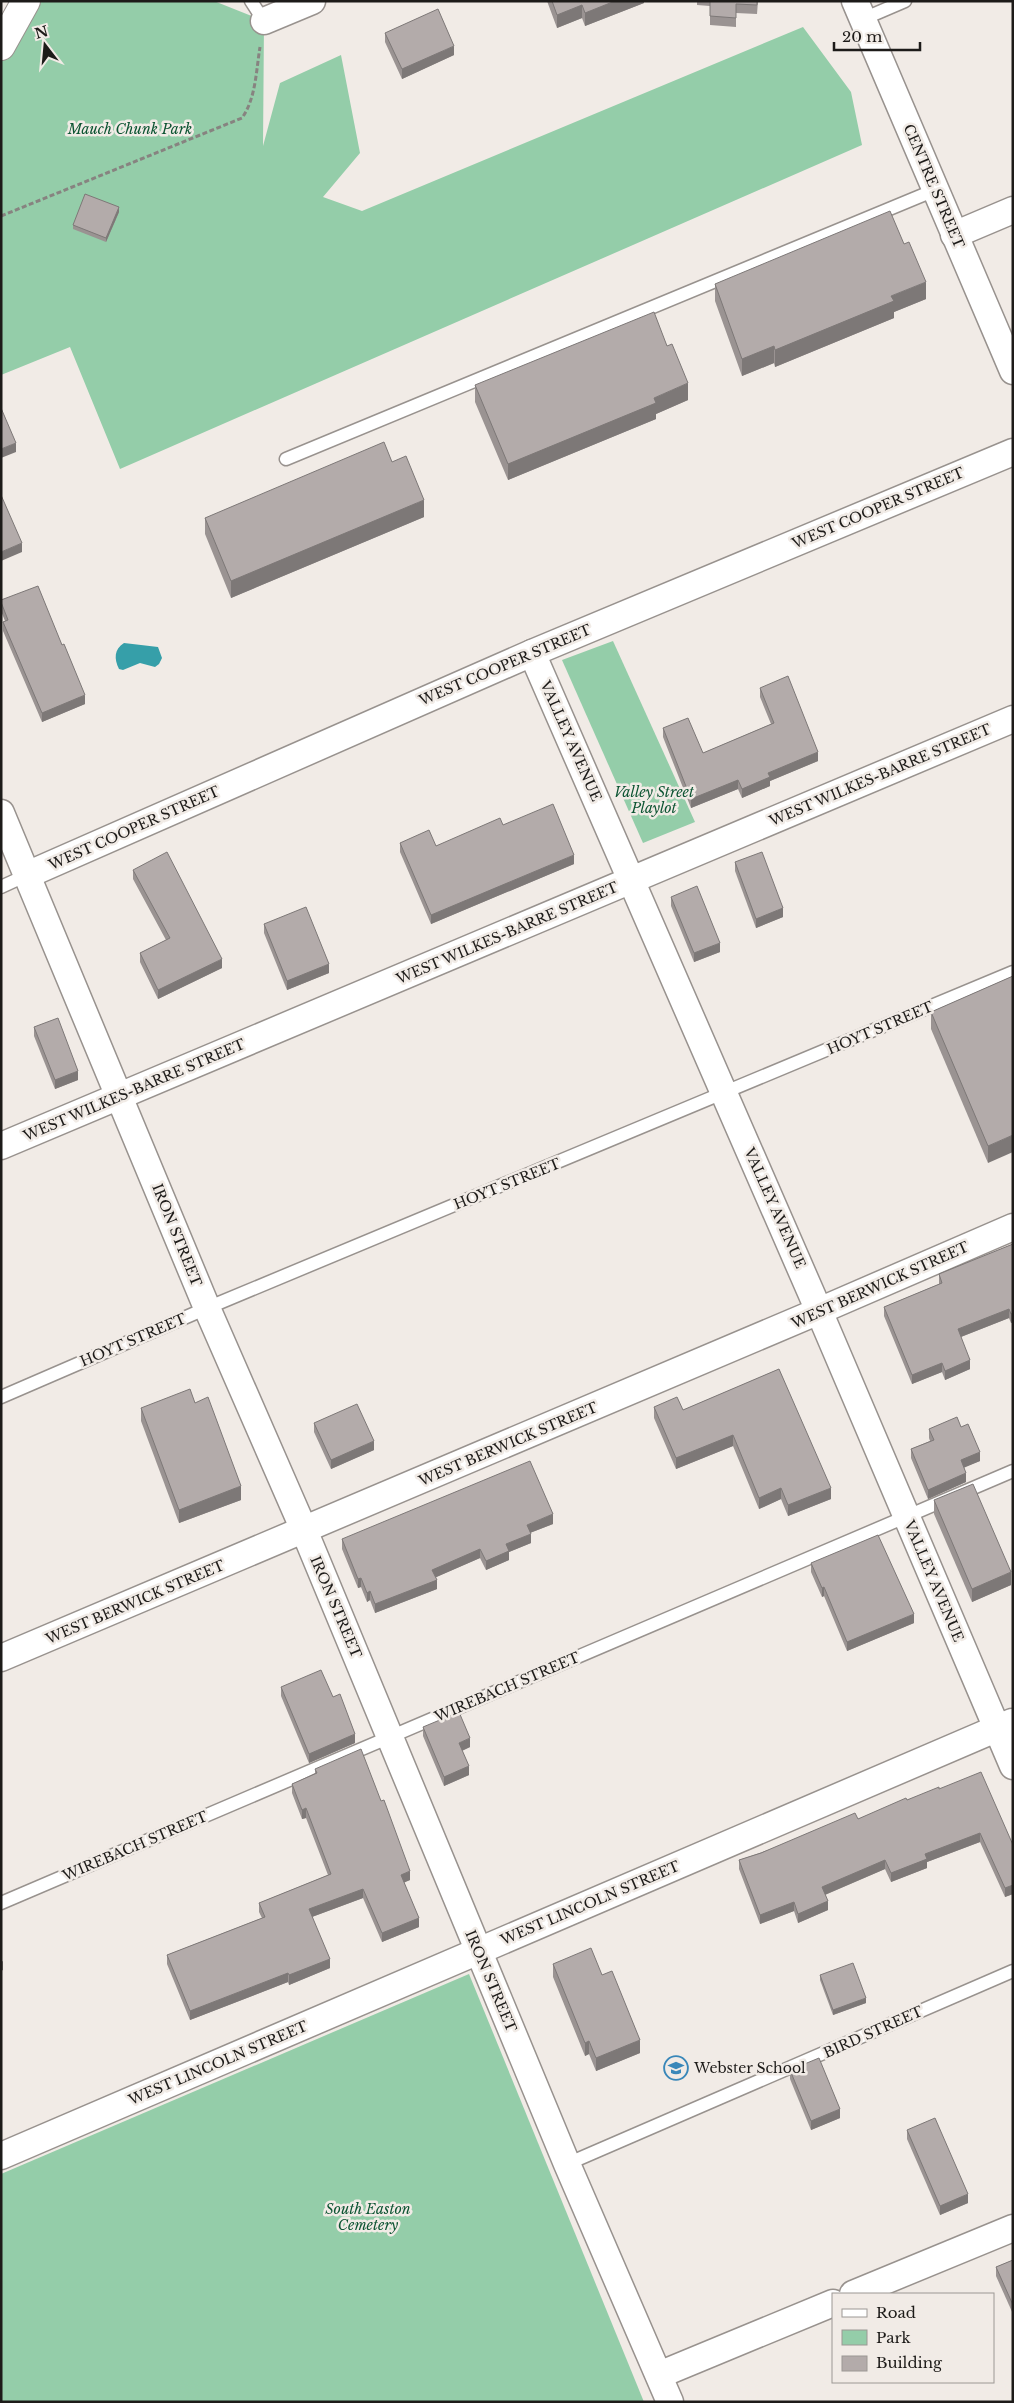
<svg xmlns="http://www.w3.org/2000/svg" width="1014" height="2403" font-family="'Libre Baskerville',serif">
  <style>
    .green { fill: #94cda9 }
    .water { fill: #369fa9 }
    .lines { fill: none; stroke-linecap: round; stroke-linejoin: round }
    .service-casing { stroke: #98928e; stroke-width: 15 }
    .minor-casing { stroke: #98928e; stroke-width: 29 }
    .tertiary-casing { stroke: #98928e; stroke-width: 30 }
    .path { stroke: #878380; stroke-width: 3; stroke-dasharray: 5 2.5; stroke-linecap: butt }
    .service { stroke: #fff; stroke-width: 12 }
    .minor { stroke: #fff; stroke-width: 26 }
    .tertiary { stroke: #fff; stroke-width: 28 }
    .wall { fill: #9a9392 }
    .shaded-wall { fill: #7d7877 }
    .building { fill: #b3abaa; stroke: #7d7877 }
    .labels { text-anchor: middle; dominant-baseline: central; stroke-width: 5; stroke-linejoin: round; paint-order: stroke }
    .park-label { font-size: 14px; font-style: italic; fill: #0c5432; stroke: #f1ebe6 }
    .street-label { font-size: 14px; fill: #1d1b19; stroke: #f1ebe6 }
    .poi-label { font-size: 14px; fill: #1d1b19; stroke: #f1ebe6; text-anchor: start }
  </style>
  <rect width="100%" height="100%" fill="#f1ebe6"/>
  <g class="green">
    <polygon points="25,1 214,1 264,21 263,146 280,83 341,55 360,153 323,197 362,211 803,27 851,92 862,145 120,469 70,347 1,375 1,43"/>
    <polygon points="613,641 695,822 643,843 562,660"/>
    <polygon points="469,1974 644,2402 1,2402 1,2174"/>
  </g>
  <path class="water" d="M 124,643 L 158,647 L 162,658 L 159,664 L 155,667 L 140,663 L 123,670 L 119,669 C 114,659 114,649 124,643 Z"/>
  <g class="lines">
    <g class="service-casing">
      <g id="service">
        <polyline points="251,1 264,21"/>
        <polyline points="863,19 905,1"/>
        <polyline points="286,459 935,190"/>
        <polyline points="1,887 27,875"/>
        <polyline points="1,1397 207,1308 1013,972"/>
        <polyline points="1,1903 1013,1471"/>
        <polyline points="567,2164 1013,1971"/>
      </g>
    </g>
    <g class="minor-casing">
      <g id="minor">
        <polyline points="855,1 1013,371"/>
        <polyline points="264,21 312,1"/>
        <polyline points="954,235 1013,210"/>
        <polyline points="532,653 819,1311 1013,1766"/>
        <polyline points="1,813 207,1308 304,1530 567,2164 670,2402"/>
        <polyline points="27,875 532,653 1013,452"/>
        <polyline points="1,1146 1013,719"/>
        <polyline points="1,1658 819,1311 1013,1227"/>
        <polyline points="1,2156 1012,1722"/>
        <polyline points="853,2294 1013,2228"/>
        <polyline points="659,2375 833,2303"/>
      </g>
    </g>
    <g class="tertiary-casing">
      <polyline id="tertiary" points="1,46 26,1"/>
    </g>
    <path class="path" d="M 1,216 L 242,118 C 256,98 256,71 260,47"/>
    <use href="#service" class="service"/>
    <use href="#minor" class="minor"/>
    <use href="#tertiary" class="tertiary"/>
  </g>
  <g class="wall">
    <polygon points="547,1 644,1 644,3 585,26 582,18 557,28"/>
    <polygon points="697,1 758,1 757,14 736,13 736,27 710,25 710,6 697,5"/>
    <polygon points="385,33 454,55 402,79 385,42"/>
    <polygon points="119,212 106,242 73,229 73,225"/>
    <polygon points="715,284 926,299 894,312 894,318 775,367 774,363 742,376 715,301"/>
    <polygon points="475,385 688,400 656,414 656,419 508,480 475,402"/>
    <polygon points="392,462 424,517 231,598 205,534 205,518"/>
    <polygon points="1,600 85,704 42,722 3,631 3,622 5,621 1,611"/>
    <polygon points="760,688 818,761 770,781 770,786 742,798 738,789 691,808 663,737 663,728 703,753 771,724 760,697"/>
    <polygon points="503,825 574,864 431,924 400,852 400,843 436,846"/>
    <polygon points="735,862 783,917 756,928 735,871"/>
    <polygon points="133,870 222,968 158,999 140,962 140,953 166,940 133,879"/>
    <polygon points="671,897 720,952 694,962 671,906"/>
    <polygon points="264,924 329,973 287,990 264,933"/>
    <polygon points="1013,976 988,1163 931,1029 931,1012"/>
    <polygon points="34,1027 78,1080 55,1089 34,1036"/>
    <polygon points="1013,1244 1013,1322 1011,1323 1009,1318 961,1337 970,1369 945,1380 942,1372 912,1384 884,1316 884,1307 939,1284 939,1274"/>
    <polygon points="779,1369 831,1499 788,1516 781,1499 759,1509 733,1446 676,1469 654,1418 654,1407 683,1410"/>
    <polygon points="195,1403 241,1500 179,1523 141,1421 141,1408"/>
    <polygon points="314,1423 374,1450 331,1469 314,1432"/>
    <polygon points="961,1427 980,1461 964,1467 966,1482 928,1499 911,1458 911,1449 930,1441 929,1438 929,1429"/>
    <polygon points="934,1500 1011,1585 972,1602 934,1514"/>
    <polygon points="553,1524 530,1533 531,1543 509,1552 509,1560 486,1570 480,1558 436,1577 437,1589 375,1613 370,1600 367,1602 361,1587 358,1588 342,1549 342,1539"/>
    <polygon points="811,1563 914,1623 847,1651 824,1596 822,1597 811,1572"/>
    <polygon points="281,1687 333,1697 355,1743 309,1763 281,1696"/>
    <polygon points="423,1727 470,1747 462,1751 469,1775 444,1786 423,1736"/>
    <polygon points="315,1769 410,1880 404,1882 419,1927 382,1942 363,1898 312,1917 330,1968 289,1985 288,1982 190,2020 167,1964 167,1955 262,1918 259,1912 259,1903 328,1875 306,1818 302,1819 292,1793 292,1784 315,1773"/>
    <polygon points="939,1789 1013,1845 1013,1894 1005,1897 980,1842 927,1862 927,1868 891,1882 885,1869 825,1895 828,1910 798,1923 794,1911 760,1924 739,1869 739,1860 858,1819 907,1800"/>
    <polygon points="553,1964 602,1975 640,2053 596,2071 589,2054 585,2056 553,1977"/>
    <polygon points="820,1975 866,2003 833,2015 820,1980"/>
    <polygon points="790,2070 840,2118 811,2130 790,2079"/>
    <polygon points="907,2130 968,2203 940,2215 907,2139"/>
    <polygon points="1013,2260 1013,2314 996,2276 996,2267"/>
  </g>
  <g class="shaded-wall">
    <polygon points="615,1 644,1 644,3 585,26 585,13"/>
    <polygon points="582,5 582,18 557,28 557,15"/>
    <polygon points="454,46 454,55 402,79 402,69"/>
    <polygon points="119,207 119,212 106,242 106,238"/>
    <polygon points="926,282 926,299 894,312 894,318 775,367 775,350 891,296"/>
    <polygon points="774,346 774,363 742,376 742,359"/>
    <polygon points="688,383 688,400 656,414 656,419 508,480 508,464 654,398"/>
    <polygon points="16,443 16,452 1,458 1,449"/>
    <polygon points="424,500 424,517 231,598 231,581"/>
    <polygon points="22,543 22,552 1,561 1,552"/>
    <polygon points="85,695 85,704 42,722 42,713"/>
    <polygon points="818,752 818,761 770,781 770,786 742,798 742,789 768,773"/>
    <polygon points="738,780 738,789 691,808 691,799"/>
    <polygon points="574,855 574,864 431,924 431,915"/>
    <polygon points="783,908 783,917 756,928 756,919"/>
    <polygon points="720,943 720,952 694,962 694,953"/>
    <polygon points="222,959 222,968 158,999 158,990"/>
    <polygon points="329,964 329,973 287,990 287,981"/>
    <polygon points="78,1071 78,1080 55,1089 55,1080"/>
    <polygon points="1013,1135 1013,1152 988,1163 988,1146"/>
    <polygon points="1009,1309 1009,1318 958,1338 958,1329"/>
    <polygon points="1013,1313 1013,1322 1011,1323 1011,1314"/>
    <polygon points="970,1360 970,1369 945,1380 945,1371"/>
    <polygon points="942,1363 942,1372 912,1384 912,1375"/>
    <polygon points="733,1435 733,1446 676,1469 676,1458"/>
    <polygon points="374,1441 374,1450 331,1469 331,1460"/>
    <polygon points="980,1452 980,1461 961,1469 961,1460"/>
    <polygon points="966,1473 966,1482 928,1499 928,1490"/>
    <polygon points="241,1486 241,1500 179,1523 179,1510"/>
    <polygon points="781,1488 781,1499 759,1509 759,1498"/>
    <polygon points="831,1488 831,1499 788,1516 788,1505"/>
    <polygon points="553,1514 553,1524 527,1534 527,1525"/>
    <polygon points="531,1534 531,1543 509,1552 509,1560 486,1570 486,1561 506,1544"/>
    <polygon points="480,1549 480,1558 432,1579 432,1570"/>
    <polygon points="1011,1572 1011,1585 972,1602 972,1589"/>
    <polygon points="361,1578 361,1587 358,1588 358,1579"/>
    <polygon points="437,1580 437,1589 375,1613 375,1604"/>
    <polygon points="824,1587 824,1596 822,1597 822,1588"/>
    <polygon points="370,1591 370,1600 367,1602 367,1593"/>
    <polygon points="914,1614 914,1623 847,1651 847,1642"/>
    <polygon points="355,1734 355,1743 309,1763 309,1754"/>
    <polygon points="470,1738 470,1747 459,1752 459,1743"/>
    <polygon points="469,1766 469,1775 444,1786 444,1777"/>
    <polygon points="306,1808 306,1818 302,1819 302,1810"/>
    <polygon points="980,1833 980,1842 927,1862 927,1868 891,1882 891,1873 925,1854"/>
    <polygon points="885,1860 885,1869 822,1896 822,1887"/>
    <polygon points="410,1871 410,1880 401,1884 401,1875"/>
    <polygon points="1013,1885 1013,1894 1005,1897 1005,1888"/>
    <polygon points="363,1889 363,1898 309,1918 309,1909"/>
    <polygon points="828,1901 828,1910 798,1923 798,1914"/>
    <polygon points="794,1902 794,1911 760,1924 760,1915"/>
    <polygon points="419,1918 419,1927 382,1942 382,1933"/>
    <polygon points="330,1959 330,1968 289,1985 289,1975"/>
    <polygon points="3,1961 3,1970 1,1971 1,1962"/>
    <polygon points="288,1973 288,1982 190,2020 190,2011"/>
    <polygon points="866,1998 866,2003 833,2015 833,2010"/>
    <polygon points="640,2040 640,2053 596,2071 596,2058"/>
    <polygon points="589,2041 589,2054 585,2056 585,2043"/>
    <polygon points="840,2109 840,2118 811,2130 811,2121"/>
    <polygon points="968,2194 968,2203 940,2215 940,2206"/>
  </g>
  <g class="building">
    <polygon points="552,1 615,1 585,13 582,5 557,15"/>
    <polygon points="710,1 757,1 757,5 736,4 736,18 710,16"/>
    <polygon points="438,9 454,46 402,69 385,33"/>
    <polygon points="85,194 119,207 106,238 73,225"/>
    <polygon points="890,211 904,244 909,242 926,282 891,296 894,301 775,350 774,346 742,359 715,284"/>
    <polygon points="654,312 667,346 672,344 688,383 654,398 656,403 508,464 475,385"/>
    <polygon points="1,408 16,443 1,449"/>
    <polygon points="384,442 392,462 406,456 424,500 231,581 205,518"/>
    <polygon points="1,495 22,543 1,552"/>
    <polygon points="38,586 62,645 64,644 85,695 42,713 3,622 8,620 1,602 1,600"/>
    <polygon points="788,676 818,752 768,773 770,777 742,789 738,780 691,799 663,728 688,718 703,753 774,723 760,688"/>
    <polygon points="553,804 574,855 431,915 400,843 429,830 436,846 500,818 503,825"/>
    <polygon points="167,852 222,959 158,990 140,953 170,938 133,870"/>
    <polygon points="762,852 783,908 756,919 735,862"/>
    <polygon points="697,886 720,943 694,953 671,897"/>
    <polygon points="306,907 329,964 287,981 264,924"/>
    <polygon points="1013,976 1013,1135 988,1146 931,1012"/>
    <polygon points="58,1018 78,1071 55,1080 34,1027"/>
    <polygon points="1013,1244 1013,1313 1011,1314 1009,1309 958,1329 970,1360 945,1371 942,1363 912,1375 884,1307 942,1283 939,1274"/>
    <polygon points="779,1369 831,1488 788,1505 781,1488 759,1498 733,1435 676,1458 654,1407 677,1397 683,1410"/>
    <polygon points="190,1389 195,1403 208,1397 241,1486 179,1510 141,1408"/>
    <polygon points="357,1404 374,1441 331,1460 314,1423"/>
    <polygon points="957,1417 961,1427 968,1424 980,1452 961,1460 966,1473 928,1490 911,1449 934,1440 929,1429"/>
    <polygon points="530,1461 553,1514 527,1525 531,1534 506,1544 509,1551 486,1561 480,1549 432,1570 437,1580 375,1604 370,1591 367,1593 361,1578 358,1579 342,1539"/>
    <polygon points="973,1484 1011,1572 972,1589 934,1500"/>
    <polygon points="878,1535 914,1614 847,1642 824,1587 822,1588 811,1563"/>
    <polygon points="321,1670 333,1697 340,1694 355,1734 309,1754 281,1687"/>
    <polygon points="459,1712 470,1738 459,1743 469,1766 444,1777 423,1727"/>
    <polygon points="361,1749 381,1801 384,1800 410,1871 401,1875 419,1918 382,1933 363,1889 309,1909 330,1959 289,1975 288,1973 190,2011 167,1955 265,1917 259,1903 331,1874 306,1808 302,1810 292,1784 317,1773 315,1769"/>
    <polygon points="981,1772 1013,1845 1013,1885 1005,1888 980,1833 925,1854 927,1859 891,1873 885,1860 822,1887 828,1901 798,1914 794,1902 760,1915 739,1860 761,1853 855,1813 858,1819 906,1798 907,1800 939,1787 939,1789"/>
    <polygon points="591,1948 602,1975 612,1971 640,2040 596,2058 589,2041 585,2043 553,1964"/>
    <polygon points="853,1963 866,1998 833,2010 820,1975"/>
    <polygon points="819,2058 840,2109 811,2121 790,2070"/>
    <polygon points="935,2118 968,2194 940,2206 907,2130"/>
    <polygon points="1013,2260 1013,2305 996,2267"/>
  </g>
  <defs>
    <g id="school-ring" transform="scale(1.25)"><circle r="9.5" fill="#f1ebe6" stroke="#3987b9" stroke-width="1.5"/><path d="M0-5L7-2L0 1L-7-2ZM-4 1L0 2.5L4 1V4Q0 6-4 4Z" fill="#3987b9"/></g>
  </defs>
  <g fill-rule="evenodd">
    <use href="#school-ring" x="676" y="2068"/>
  </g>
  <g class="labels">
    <g class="park-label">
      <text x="130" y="129">Mauch Chunk Park</text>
      <text x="654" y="792">Valley Street<tspan x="654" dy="16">Playlot</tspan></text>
      <text x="368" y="2209">South Easton<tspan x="368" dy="16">Cemetery</tspan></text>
    </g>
    <g class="street-label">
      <text transform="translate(934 186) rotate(67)">CENTRE STREET</text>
      <text transform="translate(878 508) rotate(-23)">WEST COOPER STREET</text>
      <text transform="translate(505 665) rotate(-23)">WEST COOPER STREET</text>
      <text transform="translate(571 741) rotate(66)">VALLEY AVENUE</text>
      <text transform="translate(880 775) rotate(-23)">WEST WILKES-BARRE STREET</text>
      <text transform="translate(134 828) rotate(-24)">WEST COOPER STREET</text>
      <text transform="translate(507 933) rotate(-23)">WEST WILKES-BARRE STREET</text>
      <text transform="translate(880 1028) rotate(-23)">HOYT STREET</text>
      <text transform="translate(134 1090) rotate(-23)">WEST WILKES-BARRE STREET</text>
      <text transform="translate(507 1184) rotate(-22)">HOYT STREET</text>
      <text transform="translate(775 1208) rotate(66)">VALLEY AVENUE</text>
      <text transform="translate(177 1235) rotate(68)">IRON STREET</text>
      <text transform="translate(880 1285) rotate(-24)">WEST BERWICK STREET</text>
      <text transform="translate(133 1340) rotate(-23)">HOYT STREET</text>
      <text transform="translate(508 1444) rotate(-23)">WEST BERWICK STREET</text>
      <text transform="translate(934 1581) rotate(67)">VALLEY AVENUE</text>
      <text transform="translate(135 1602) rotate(-23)">WEST BERWICK STREET</text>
      <text transform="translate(336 1607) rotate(67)">IRON STREET</text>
      <text transform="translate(507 1687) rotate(-23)">WIREBACH STREET</text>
      <text transform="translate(135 1846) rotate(-23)">WIREBACH STREET</text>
      <text transform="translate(590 1903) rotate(-23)">WEST LINCOLN STREET</text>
      <text transform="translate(491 1981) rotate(67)">IRON STREET</text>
      <text transform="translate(873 2032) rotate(-24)">BIRD STREET</text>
      <text transform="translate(218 2063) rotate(-23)">WEST LINCOLN STREET</text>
    </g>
    <g class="poi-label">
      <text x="694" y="2068">Webster School</text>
    </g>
  </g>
  <rect width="1014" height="2403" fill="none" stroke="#1d1b19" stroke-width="5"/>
  <rect x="832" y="2293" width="162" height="90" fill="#f1ebe6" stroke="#9c9894"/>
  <rect x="842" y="2309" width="25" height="8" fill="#ffffff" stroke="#9c9894"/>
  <text x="876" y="2318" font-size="15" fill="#1d1b19">Road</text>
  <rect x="842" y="2330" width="25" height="15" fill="#94cda9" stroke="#9c9894"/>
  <text x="876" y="2343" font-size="15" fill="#1d1b19">Park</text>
  <rect x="842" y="2356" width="25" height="15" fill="#b3abaa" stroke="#9c9894"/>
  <text x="876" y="2368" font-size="15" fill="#1d1b19">Building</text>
  <g transform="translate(45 45) rotate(344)" stroke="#f1ebe6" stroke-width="4" paint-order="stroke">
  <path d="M0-4L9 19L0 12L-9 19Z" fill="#1d1b19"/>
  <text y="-8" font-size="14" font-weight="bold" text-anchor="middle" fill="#1d1b19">N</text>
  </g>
  <path d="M834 42v8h86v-8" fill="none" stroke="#1d1b19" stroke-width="2.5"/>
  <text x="842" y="42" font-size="15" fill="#1d1b19" stroke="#f1ebe6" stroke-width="4" paint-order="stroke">20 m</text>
</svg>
